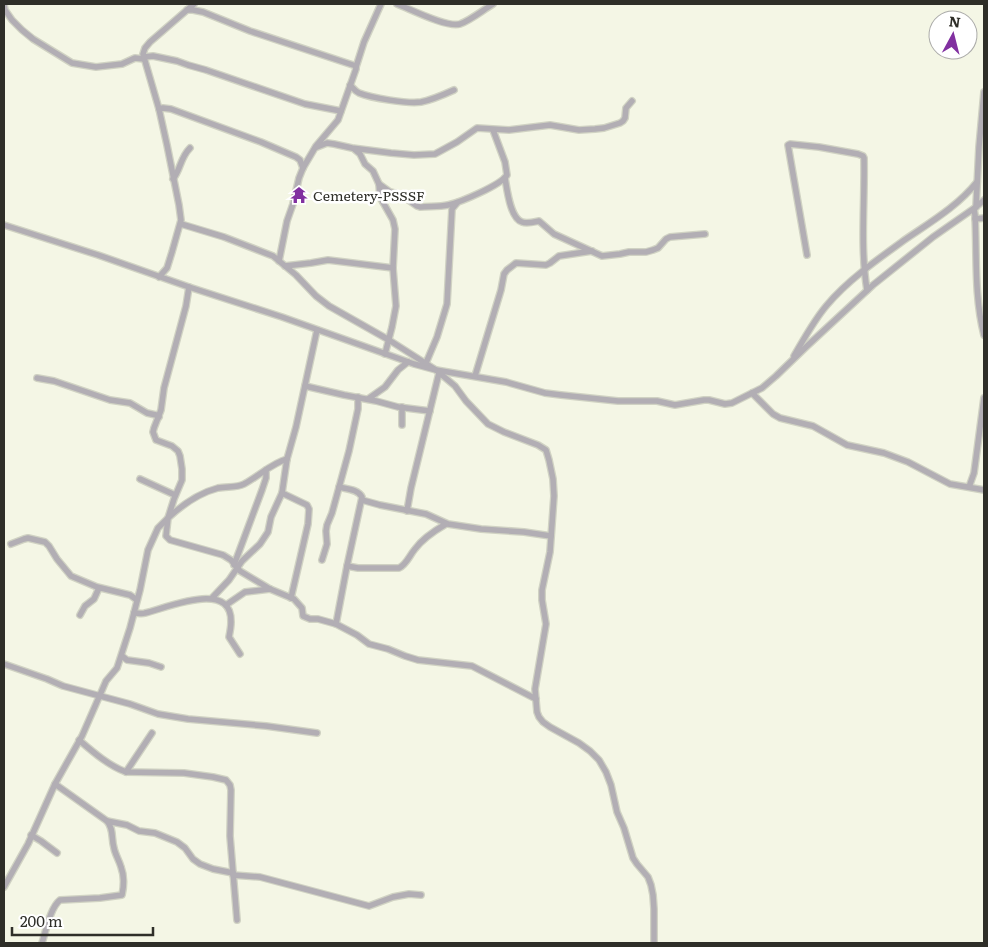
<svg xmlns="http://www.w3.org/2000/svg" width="988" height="947" font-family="Literata,serif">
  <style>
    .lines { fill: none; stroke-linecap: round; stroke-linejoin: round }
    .street-casing { stroke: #d0d2c3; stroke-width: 8 }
    .street { stroke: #b2aeb4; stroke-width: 5.5 }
    .labels { text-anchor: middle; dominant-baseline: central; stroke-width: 5; stroke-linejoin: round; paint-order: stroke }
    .poi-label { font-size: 14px; fill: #2e2e28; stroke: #fff; text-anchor: start }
  </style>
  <rect width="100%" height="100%" fill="#f4f6e5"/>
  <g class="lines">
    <g class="street-casing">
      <g id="street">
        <path d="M 397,4 C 410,9 447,28 460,24 C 471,20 483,10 493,4"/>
        <polyline points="4,5 5,10 12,20 22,30 33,39 72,63 96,67 122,64 135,58 144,59"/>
        <polyline points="187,10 193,10 203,12 250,31 356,66 356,69 338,120 316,146 303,168 299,178 293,204 287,221 279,261"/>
        <polyline points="144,57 153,56 177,61 188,65 206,70 305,104 341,111"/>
        <polyline points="356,67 364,42 381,4"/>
        <path d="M 350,85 C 353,88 355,91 359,93 C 371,98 408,104 421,102 C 432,100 443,95 454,90"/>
        <polyline points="159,109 163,108 171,109 261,142 296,157 300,160 303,168"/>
        <polyline points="317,147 327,143 334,144 352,148 391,153 414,155 435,154 457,142 477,128 509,130 550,125 579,130 595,129 604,128 620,123 623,121 625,118 626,108 632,101"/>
        <polyline points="354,149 360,154 365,164 373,171 379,184 380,197 393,220 395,229 393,268 396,306 392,327 385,354"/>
        <path d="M 505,178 C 507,189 510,218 522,222 C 527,224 534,222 539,221 L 554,234 L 602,256 L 620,254 L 629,252 L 646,252 L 653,250 L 658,248 L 666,239 L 670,237 L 705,234"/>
        <path d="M 173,179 C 181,169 180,158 190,148"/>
        <path d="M 379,184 L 390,192 L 394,193 L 407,199 L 417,206 L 420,207 C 429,206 439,207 448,205 C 461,202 501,185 507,175 L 505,162 L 493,130"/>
        <polyline points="976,207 979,147 984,92"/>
        <path d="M 974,209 L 975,215 C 977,255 974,296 984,335"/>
        <polyline points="975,219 984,218"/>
        <polyline points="181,224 224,237 273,256 296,275 316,296 329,306 389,340 436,370 455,386 466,401 488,424 504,432 538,445 546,450 549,460 553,479 554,496 550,552 542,590 542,600 546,624 535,689 537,712 539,717 543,722 550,727 579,743 590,751 599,760 606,772 611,785 617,812 624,828 633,858 637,864 648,877 651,885 653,895 654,909 654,943"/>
        <polyline points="4,225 98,255 189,287 282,317 414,364 436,370 506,382 545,393 561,395 618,401 657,401 675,405 704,400 709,400 725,404 732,403 762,388 776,376 806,347 873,285 933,237 976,207 984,200"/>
        <path d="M 807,255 L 788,145 L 790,144 L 819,147 L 858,154 L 863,156 L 864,158 C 865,202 860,247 867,290"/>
        <polyline points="285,266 311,263 328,260 393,268"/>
        <polyline points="159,277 167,268 172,252 181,220 179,205 167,145 159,109 143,54 145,48 150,42 194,4"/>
        <path d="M 794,356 C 804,339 814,320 827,305 C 847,281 878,259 903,241 C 929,223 957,207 977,182"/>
        <polyline points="426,363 437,337 447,304 452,209 457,203"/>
        <polyline points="475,376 501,290 504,274 507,270 516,263 546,265 550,263 559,256 592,251"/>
        <polyline points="37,378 54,381 110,400 130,403 147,413 156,415 159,417"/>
        <polyline points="305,386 344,395 376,401 398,407 430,411"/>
        <polyline points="752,393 773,414 780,418 813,426 847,445 884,453 908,462 950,484 984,490"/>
        <polyline points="368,399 385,387 398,370 408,362"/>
        <polyline points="402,407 402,425"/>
        <path d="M 287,459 C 272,463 259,476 244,484 C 236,488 227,486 218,488 C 199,493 182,505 168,518 L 166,536 L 170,540 L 223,555 L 231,560 L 240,571 L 270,589 L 294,599 L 302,608 L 303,616 L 310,619 L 318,619 L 336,624 L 357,635 L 369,644 L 388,649 L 405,656 L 418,660 L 472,666 L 536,699"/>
        <polyline points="140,479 175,495"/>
        <polyline points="969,487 974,473 984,398"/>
        <polyline points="282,493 307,505 309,509 308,524 291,598"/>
        <polyline points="362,500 380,505 426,514 448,524 481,529 524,532 551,536"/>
        <polyline points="407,511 411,488 439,373"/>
        <polyline points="11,544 24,539 28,538 45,542 49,546 57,559 71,576 97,587 130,595 137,600"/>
        <polyline points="322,560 327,544 326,531 327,525 332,513 349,451 358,409 358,397"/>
        <polyline points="234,565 262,490 266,478 266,470"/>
        <path d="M 347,566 L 358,568 L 399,568 C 407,564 409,556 415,549 C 423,538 434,531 446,524"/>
        <polyline points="212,598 229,580 242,561 260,544 268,532 271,517 282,493 287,459 296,427 317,330"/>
        <polyline points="226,605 245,592 270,589"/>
        <path d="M 134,613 C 138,613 142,614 145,613 C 167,608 232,579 231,622 C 231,627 230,632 229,637 L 240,654"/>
        <polyline points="80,615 85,606 94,599 99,588"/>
        <path d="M 336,624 L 347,566 L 362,497 C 358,489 346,489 339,487"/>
        <polyline points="122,656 127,660 149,663 161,667"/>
        <polyline points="4,664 47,679 63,686 130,704 158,714 188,719 266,726 317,733"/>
        <path d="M 79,740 C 93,752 109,766 126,772 L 184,773 L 213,777 L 226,780 L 230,785 L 231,790 L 230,836 L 237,920"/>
        <polyline points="126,772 152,733"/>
        <polyline points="55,784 107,821 127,825 139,831 155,833 177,842 185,848 193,859 200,864 213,869 233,873"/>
        <polyline points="31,835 41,841 57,853"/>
        <polyline points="233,875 260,877 369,906 393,897 409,894 421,895"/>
        <polyline points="4,887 28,844 55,784 82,736 103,688 106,681 117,668 130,628 140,590 148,550 158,528 168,518 174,499 182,480 182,469 180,456 178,451 172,446 156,440 153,432 154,428 161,410 164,388 186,306 189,287"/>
        <path d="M 42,943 C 46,931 50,908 60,900 L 100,898 L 122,895 C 124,886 124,875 121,867 C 119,860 115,854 114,848 C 111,838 114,829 107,821"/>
      </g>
    </g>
    <use href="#street" class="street"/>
  </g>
  <defs>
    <g id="temple-bare" transform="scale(1.35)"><path d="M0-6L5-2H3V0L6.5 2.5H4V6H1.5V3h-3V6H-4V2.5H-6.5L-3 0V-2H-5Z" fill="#8130a0" stroke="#fff" stroke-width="2.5" paint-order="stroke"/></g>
  </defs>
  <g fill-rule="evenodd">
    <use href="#temple-bare" x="299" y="195"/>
  </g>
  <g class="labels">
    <g class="poi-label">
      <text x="313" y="195">Cemetery-PSSSF</text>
    </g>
  </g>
  <rect width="988" height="947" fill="none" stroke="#2e2e28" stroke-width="10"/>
  <g transform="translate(953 35) rotate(7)"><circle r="24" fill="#ffffff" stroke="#ababa9"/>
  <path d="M0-4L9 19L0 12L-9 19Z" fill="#8130a0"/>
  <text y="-8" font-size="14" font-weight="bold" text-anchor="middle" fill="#2e2e28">N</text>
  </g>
  <path d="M12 927v8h141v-8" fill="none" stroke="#2e2e28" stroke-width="2.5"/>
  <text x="20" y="927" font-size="15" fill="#2e2e28" stroke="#ffffff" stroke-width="4" paint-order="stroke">200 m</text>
</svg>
